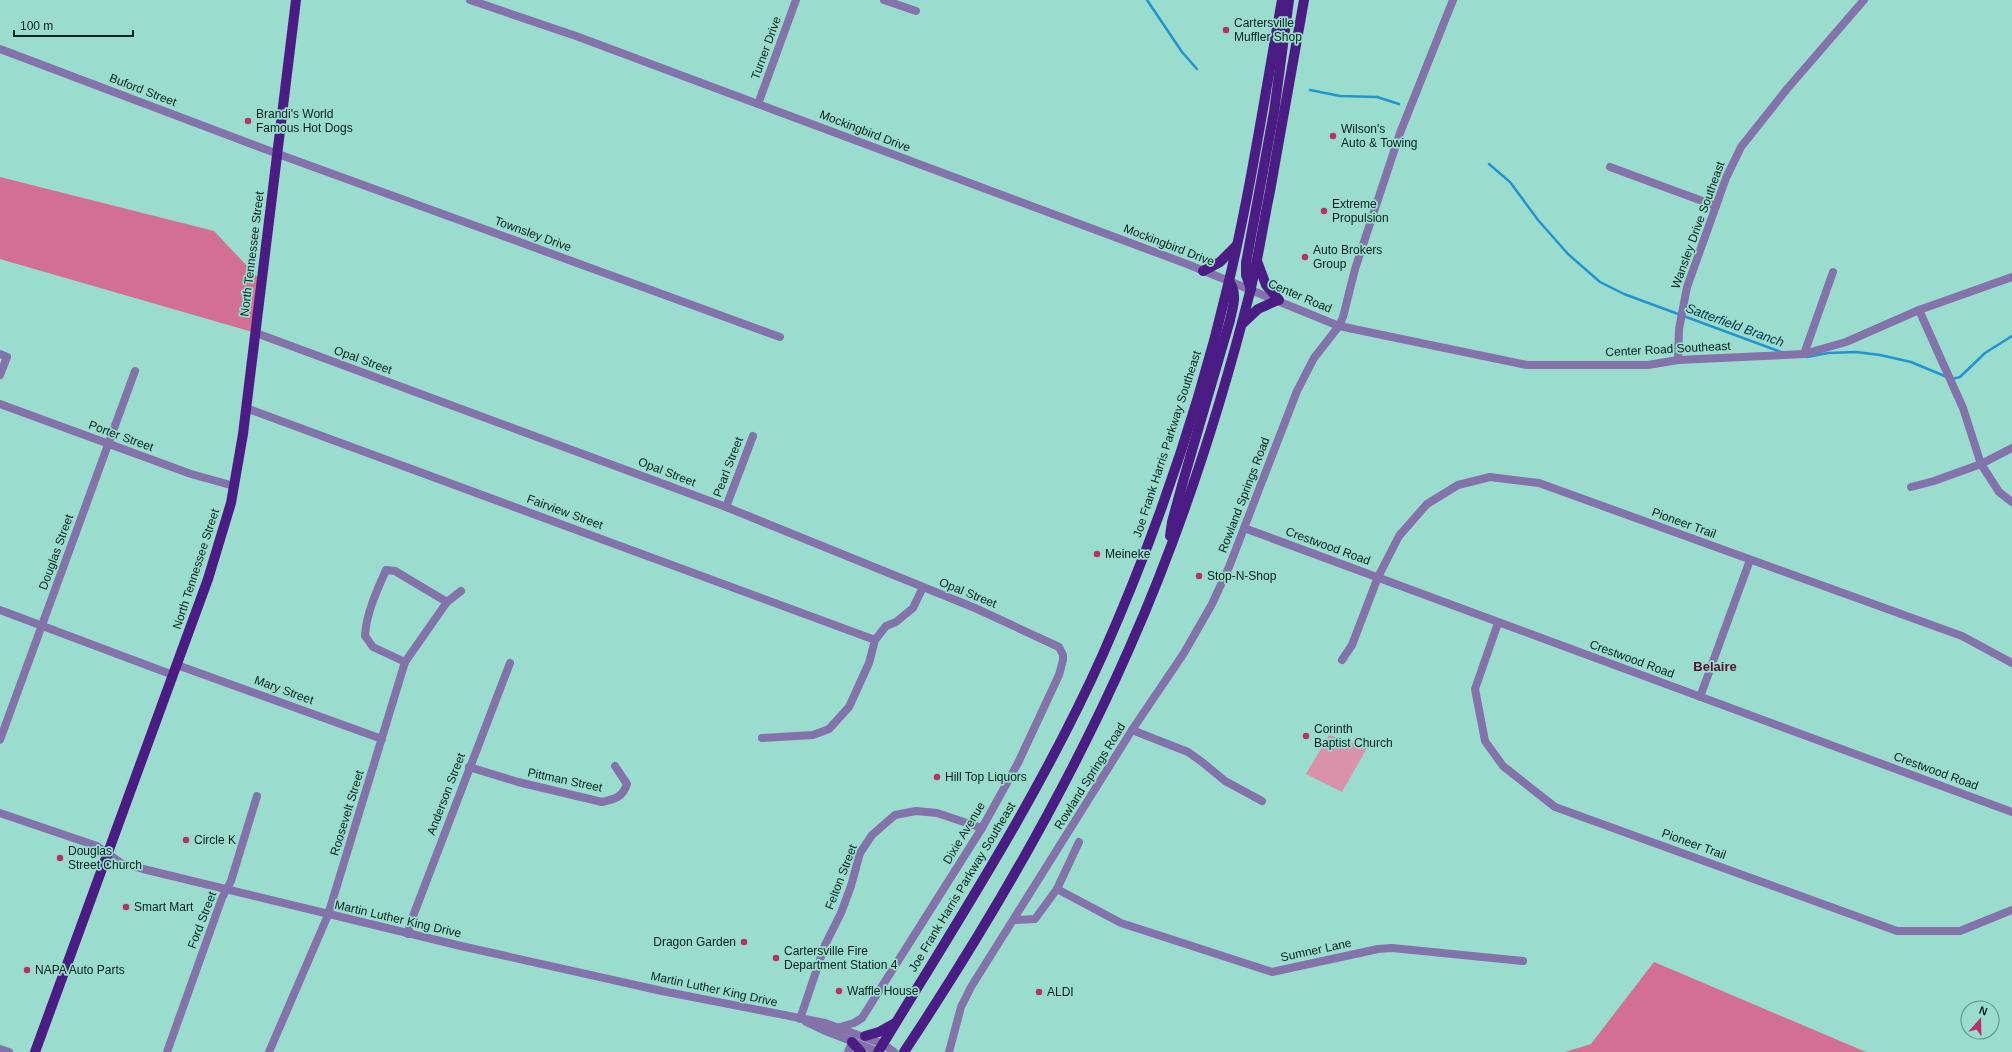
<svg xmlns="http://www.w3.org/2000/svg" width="2012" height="1052" font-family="Helvetica,sans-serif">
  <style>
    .green { fill: #da92aa }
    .forest { fill: #d36f93 }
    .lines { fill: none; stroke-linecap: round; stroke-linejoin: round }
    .stream { stroke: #2394cf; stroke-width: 2.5 }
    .minor { stroke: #8472aa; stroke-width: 8 }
    .major { stroke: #4c1c85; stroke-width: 10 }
    .poi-dot { fill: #b82f6c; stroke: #9adccd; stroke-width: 1.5 }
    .labels { text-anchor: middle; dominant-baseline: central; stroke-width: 3.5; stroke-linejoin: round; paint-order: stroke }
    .poi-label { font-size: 12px; fill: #05211b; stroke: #9adccd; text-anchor: start }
    .street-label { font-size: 12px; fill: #05211b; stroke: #9adccd }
    .water-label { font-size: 13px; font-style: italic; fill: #023149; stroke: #9adccd }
    .neighbourhood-label { font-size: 13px; font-weight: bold; fill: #54122f; stroke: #9adccd }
  </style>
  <rect width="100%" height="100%" fill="#9adccd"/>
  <polygon class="green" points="1329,735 1367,748 1342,792 1306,774"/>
  <g class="forest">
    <polygon points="0,177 214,231 262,282 256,333 0,259"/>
    <polygon points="1654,962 1866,1052 1565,1052 1591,1044"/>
  </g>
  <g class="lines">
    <g class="stream">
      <polyline points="1147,0 1182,52 1197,69"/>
      <polyline points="1310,90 1340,96 1377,97 1399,104"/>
      <polyline points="1489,164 1510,182 1538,220 1568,254 1600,282 1624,294 1781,352"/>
      <polyline points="1807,357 1828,353 1856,352 1880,355 1911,362 1947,377"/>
      <polyline points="1952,379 1960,377 1985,353 2012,336"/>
    </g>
    <g class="minor">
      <polyline points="470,0 576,36 1187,264 1339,326 1527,365 1648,365 1678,360 1804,354 1846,342 1919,310 2012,277"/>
      <polyline points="884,0 916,11"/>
      <polyline points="0,49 278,154 780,337"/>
      <polyline points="758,104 796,0"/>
      <polyline points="1610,167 1716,206"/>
      <polyline points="256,333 726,507 975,608 1059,647 1063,655 1063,660 1059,675 1018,763 982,828 862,1018 854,1023 840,1027"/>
      <polyline points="0,354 7,357 0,375"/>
      <polyline points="1804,354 1833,272"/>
      <polyline points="1678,360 1679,329 1687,287 1726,178 1741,147 1787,89 1864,0"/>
      <polyline points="0,404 191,474 234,486"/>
      <polyline points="246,408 875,640"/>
      <polyline points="2012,448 1981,464 1999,492 2012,502"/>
      <polyline points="1911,487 1934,481 1981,464 1963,408 1919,310"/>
      <polyline points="726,507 753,436"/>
      <polyline points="1244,528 2012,812"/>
      <polyline points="0,610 173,675"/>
      <polyline points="1498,623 1475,689 1485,741 1503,766 1555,807 1897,931 1960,931 2012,910"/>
      <polyline points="1342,660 1352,645 1378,577 1399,536 1427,504 1458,485 1490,477 1539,483 1962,636 2012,663"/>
      <path d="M 405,662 L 373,647 L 365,636 C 366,614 377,590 386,570 L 395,571 L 447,602"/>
      <polyline points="177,665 382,739"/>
      <polyline points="1700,697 1750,560"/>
      <polyline points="1132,730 1188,752 1202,762 1225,781 1262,801"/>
      <polyline points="762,738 813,735 829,729 849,707 869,663 875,640 886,626 896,622 913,608 923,587"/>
      <polyline points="0,740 135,371"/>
      <path d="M 469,767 L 518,782 L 602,802 C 615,799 623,797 627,784 L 615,766"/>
      <polyline points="0,813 97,846 121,863 143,869 461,946 662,991 825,1023 883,1044 894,1052"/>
      <polyline points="1057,889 1079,842"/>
      <polyline points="1014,920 1035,919 1057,889 1121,923 1272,972 1378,949 1392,948 1523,961"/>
      <polyline points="408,934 410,924 510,663"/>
      <polyline points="800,1019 825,945 841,913 851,886 860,853 872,835 895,815 916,811 937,813 982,828"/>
      <polyline points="806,1022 823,1030 879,1052"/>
      <polyline points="0,1049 9,1052"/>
      <polyline points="167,1052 222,898 231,881 257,796"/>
      <polyline points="269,1052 328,915 405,662 447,602 461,591"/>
      <polyline points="848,1052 852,1042"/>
      <polyline points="949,1052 961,1007 971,987 1132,730 1184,653 1212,604 1229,567 1297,391 1314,358 1339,326 1343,317 1355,269 1400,133 1453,0"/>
    </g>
    <g class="major">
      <polyline points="1257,261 1266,285 1279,300"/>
      <polyline points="1203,271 1220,262 1237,245"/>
      <polyline points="1251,289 1246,275 1246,263 1274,112 1289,0"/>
      <polyline points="1243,323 1258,309 1278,300"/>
      <path d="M 1170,536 L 1172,522 L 1184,478 L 1230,320 C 1233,306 1238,294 1229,281"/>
      <polyline points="865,1036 879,1032 895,1023"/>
      <polyline points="852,1042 861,1052"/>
      <polyline points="35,1052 208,579 231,503 243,434 296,0"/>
      <path d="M 878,1052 C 957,922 1041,793 1103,654 C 1156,534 1199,409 1229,281 C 1251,188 1265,94 1282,0"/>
      <path d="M 904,1052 C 989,924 1067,790 1129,649 C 1180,534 1219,414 1250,292 C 1258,259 1263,225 1270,191 C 1281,127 1293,64 1304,0"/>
    </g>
  </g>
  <g class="poi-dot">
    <circle cx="1226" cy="30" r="4"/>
    <circle cx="248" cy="121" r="4"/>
    <circle cx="1333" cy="136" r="4"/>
    <circle cx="1324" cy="211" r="4"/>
    <circle cx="1305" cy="257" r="4"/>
    <circle cx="1097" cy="554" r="4"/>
    <circle cx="1199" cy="576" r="4"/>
    <circle cx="1306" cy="736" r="4"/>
    <circle cx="937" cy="777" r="4"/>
    <circle cx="186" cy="840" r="4"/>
    <circle cx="60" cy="858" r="4"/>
    <circle cx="126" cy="907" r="4"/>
    <circle cx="744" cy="942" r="4"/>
    <circle cx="776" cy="958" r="4"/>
    <circle cx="27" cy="970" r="4"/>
    <circle cx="839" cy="991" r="4"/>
    <circle cx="1039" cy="992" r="4"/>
  </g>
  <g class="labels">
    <g class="poi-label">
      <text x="1234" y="23">Cartersville<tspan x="1234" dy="14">Muffler Shop</tspan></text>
      <text x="256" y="114">Brandi's World<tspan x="256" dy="14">Famous Hot Dogs</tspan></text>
      <text x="1341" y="129">Wilson's<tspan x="1341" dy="14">Auto &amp; Towing</tspan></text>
      <text x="1332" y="204">Extreme<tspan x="1332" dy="14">Propulsion</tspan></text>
      <text x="1313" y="250">Auto Brokers<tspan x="1313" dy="14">Group</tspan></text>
      <text x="1105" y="554">Meineke</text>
      <text x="1207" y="576">Stop-N-Shop</text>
      <text x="1314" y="729">Corinth<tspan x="1314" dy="14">Baptist Church</tspan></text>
      <text x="945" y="777">Hill Top Liquors</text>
      <text x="194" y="840">Circle K</text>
      <text x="68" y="851">Douglas<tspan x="68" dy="14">Street Church</tspan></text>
      <text x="134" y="907">Smart Mart</text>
      <text x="736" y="942" text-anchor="end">Dragon Garden</text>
      <text x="784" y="951">Cartersville Fire<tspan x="784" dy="14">Department Station 4</tspan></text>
      <text x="35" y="970">NAPA Auto Parts</text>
      <text x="847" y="991">Waffle House</text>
      <text x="1047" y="992">ALDI</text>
    </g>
    <g class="street-label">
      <text transform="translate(766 48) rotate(-70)">Turner Drive</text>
      <text transform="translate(143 90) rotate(21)">Buford Street</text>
      <text transform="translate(865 131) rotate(21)">Mockingbird Drive</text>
      <text transform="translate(1698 225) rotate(-70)">Wansley Drive Southeast</text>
      <text transform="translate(533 234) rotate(20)">Townsley Drive</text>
      <text transform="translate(1169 245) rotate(21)">Mockingbird Drive</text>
      <text transform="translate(252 254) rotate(-83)">North Tennessee Street</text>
      <text transform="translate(1300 296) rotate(23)">Center Road</text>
      <text transform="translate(1668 349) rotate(-3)">Center Road Southeast</text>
      <text transform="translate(363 360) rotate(20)">Opal Street</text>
      <text transform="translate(121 436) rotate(20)">Porter Street</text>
      <text transform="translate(1167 444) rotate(-72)">Joe Frank Harris Parkway Southeast</text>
      <text transform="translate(728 467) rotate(-69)">Pearl Street</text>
      <text transform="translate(667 472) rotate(21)">Opal Street</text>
      <text transform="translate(1244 495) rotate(-69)">Rowland Springs Road</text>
      <text transform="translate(565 512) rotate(20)">Fairview Street</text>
      <text transform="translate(1684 523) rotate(20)">Pioneer Trail</text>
      <text transform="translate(1328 546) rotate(20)">Crestwood Road</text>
      <text transform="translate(56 552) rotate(-70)">Douglas Street</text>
      <text transform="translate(196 569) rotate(-72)">North Tennessee Street</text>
      <text transform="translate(968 593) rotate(22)">Opal Street</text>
      <text transform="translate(1632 659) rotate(20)">Crestwood Road</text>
      <text transform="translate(284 690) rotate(20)">Mary Street</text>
      <text transform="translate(1936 771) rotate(20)">Crestwood Road</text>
      <text transform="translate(1090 776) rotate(-58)">Rowland Springs Road</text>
      <text transform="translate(565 780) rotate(12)">Pittman Street</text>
      <text transform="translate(446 794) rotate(-69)">Anderson Street</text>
      <text transform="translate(347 813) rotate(-73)">Roosevelt Street</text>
      <text transform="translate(964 833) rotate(-59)">Dixie Avenue</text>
      <text transform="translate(1694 844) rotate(20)">Pioneer Trail</text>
      <text transform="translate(841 877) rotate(-69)">Felton Street</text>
      <text transform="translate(962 887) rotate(-59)">Joe Frank Harris Parkway Southeast</text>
      <text transform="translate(398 919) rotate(13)">Martin Luther King Drive</text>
      <text transform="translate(202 920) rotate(-69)">Ford Street</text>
      <text transform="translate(1316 950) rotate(-12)">Sumner Lane</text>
      <text transform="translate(714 989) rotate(12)">Martin Luther King Drive</text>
    </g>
    <g class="water-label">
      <text transform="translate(1735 325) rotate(20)">Satterfield Branch</text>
    </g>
    <g class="neighbourhood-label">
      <text x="1715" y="666">Belaire</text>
    </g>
  </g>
  <g transform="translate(1980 1020) rotate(20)"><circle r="19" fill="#9adccd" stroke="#5e9186"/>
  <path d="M0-3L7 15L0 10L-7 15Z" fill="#b82f6c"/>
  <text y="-6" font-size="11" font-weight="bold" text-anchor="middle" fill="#05211b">N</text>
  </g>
  <path d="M14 30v6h119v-6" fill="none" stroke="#05211b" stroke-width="2"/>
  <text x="20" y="30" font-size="12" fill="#05211b" stroke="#9adccd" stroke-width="3" paint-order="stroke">100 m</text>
</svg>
